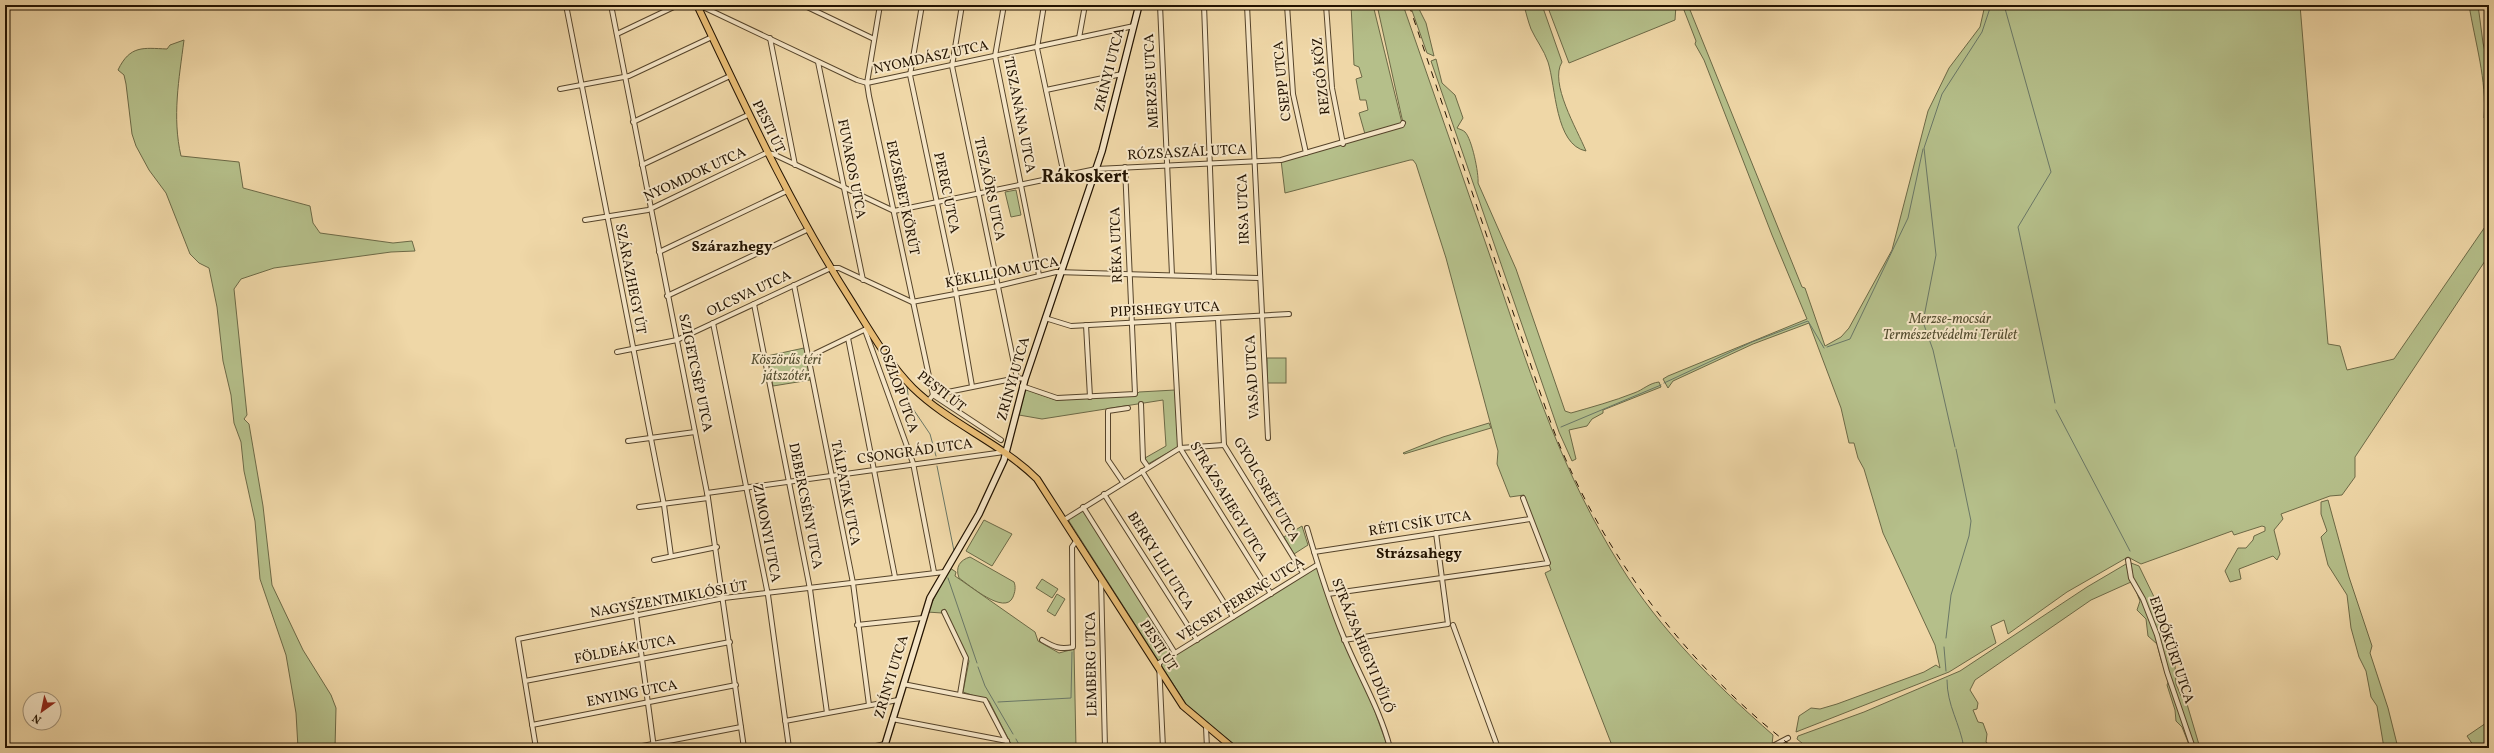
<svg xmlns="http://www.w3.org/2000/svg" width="2494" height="753" font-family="Vollkorn,serif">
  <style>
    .green { fill: #b5bf8a; stroke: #6c6946 }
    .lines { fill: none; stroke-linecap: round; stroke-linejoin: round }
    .stream { stroke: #6a7766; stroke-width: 1 }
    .street-casing { stroke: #56442a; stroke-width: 6 }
    .secondary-casing { stroke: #231301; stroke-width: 8 }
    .primary-casing { stroke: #231301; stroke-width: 8 }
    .street { stroke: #f5e5c6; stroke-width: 4 }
    .secondary { stroke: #f5e5c6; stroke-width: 5.5 }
    .primary { stroke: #e8bc74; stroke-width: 6 }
    .rail { stroke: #231301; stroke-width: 1; stroke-dasharray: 7 7; stroke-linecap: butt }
    .labels { text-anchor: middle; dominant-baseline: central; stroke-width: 4; stroke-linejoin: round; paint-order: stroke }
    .street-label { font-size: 14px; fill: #231301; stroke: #f5e5c6 }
    .park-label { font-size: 14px; font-style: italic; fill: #564f31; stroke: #f5e5c6 }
    .neighbourhood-label { font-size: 15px; font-weight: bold; fill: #231301; stroke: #f5e5c6 }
    .district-label { font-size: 18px; font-weight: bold; fill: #231301; stroke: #f5e5c6 }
  </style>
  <rect width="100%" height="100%" fill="#efd7a7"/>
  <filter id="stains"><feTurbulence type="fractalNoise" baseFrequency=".005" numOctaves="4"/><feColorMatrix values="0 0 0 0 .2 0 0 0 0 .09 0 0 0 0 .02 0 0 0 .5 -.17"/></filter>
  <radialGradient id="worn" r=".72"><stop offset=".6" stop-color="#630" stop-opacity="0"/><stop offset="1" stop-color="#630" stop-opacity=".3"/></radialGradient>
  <g class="green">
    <polygon points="1351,5 1373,5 1402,123 1365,134 1359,113 1368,110 1366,100 1360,100 1356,79 1362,77 1359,67 1354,65"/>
    <path d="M 1377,5 L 1403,5 C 1435,97 1467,189 1499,282 C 1533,382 1563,474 1620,565 C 1660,630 1716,685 1773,735 L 1772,745 L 1765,748 L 1613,748 L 1545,573 L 1551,570 L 1524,495 L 1510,497 L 1497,464 L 1498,451 L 1493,433 L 1446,258 L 1416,164 L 1413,160 L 1410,160 L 1285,193 L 1281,160 L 1403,123 Z"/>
    <polygon points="1410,5 1417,5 1426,23 1434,56 1427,53"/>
    <path d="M 1524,5 L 1542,5 L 1562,62 C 1549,83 1577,129 1586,151 C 1555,145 1556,87 1548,62 C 1544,50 1536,40 1531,29 C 1528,21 1526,13 1524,5 Z"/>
    <polygon points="1547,5 1676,5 1675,20 1569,63"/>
    <polygon points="1682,5 1688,5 1802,287 1805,288 1825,346 1841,337 1849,328 1892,250 1928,111 1949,68 1980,27 1985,5 2300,5 2328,344 2340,346 2347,370 2394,359 2489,221 2489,255 2355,457 2355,477 2342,495 2330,496 2281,514 2283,519 2274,530 2280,554 2277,560 2273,556 2239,569 2241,579 2230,582 2225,571 2238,548 2246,548 2253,540 2254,536 2265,531 2265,527 2262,526 2234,535 2232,531 2141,564 2128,557 2067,592 2008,634 2004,620 1991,626 1996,643 1949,672 1796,732 1799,716 1811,708 1820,709 1837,704 1924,672 1936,665 1940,668 1935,645 1883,533 1864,469 1858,458 1854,443 1849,443 1841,408 1809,323 1753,344 1673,381 1668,388 1663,379 1668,376 1807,319 1772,235 1704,60 1695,44 1696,41"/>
    <path d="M 2469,5 L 2478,5 L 2483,43 L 2489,69 L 2489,117 L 2484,118 C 2487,80 2475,42 2469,5 Z"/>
    <path d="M 184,40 C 179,79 172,117 181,156 L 239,162 L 243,188 L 310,206 L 313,223 L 320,233 L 393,243 L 412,241 L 415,251 L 391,252 L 274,268 L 241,279 L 234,289 L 247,415 L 244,419 L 249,424 L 263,506 L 272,585 L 303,650 L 331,695 L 336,708 L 335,748 L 298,748 L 296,713 L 286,655 L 260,579 L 255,521 L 244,471 L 241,442 L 234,423 L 231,395 L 223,361 L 217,307 L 209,268 L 199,263 L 190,254 L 166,193 L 149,170 L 136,146 L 132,134 L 126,84 L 124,75 L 118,70 C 130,45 143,48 167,49 L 170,45 Z"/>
    <path d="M 1436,59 L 1442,83 L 1455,95 L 1463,118 L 1457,128 C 1459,129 1463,130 1465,132 C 1472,139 1479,174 1478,183 L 1516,269 L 1565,411 L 1571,413 C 1592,407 1614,401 1634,393 C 1643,390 1649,383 1659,382 L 1661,387 L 1603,410 L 1603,413 L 1592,419 L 1587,426 L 1569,430 L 1576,459 L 1572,461 L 1559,432 L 1431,61 Z"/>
    <polygon points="1016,190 1021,215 1011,217 1005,192"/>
    <polygon points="804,348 810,380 773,386 767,356"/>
    <rect x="1267" y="358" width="19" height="25"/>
    <polygon points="1025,389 1056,400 1135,396 1139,392 1175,390 1178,447 1148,464 1145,458 1166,446 1163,400 1042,419 1019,415"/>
    <polygon points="1489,423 1491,428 1404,454 1403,453 1443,437"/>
    <polygon points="2328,500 2349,577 2372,646 2370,653 2388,708 2398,748 2384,748 2377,706 2371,697 2366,671 2359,657 2351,628 2347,595 2328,565 2321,537 2327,531 2321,514 2321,502"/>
    <polygon points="1083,507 1175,653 1317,565 1344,640 1361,673 1388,748 1239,748 1195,714 1186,704 1069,521 1070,517"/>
    <polygon points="984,520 1012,534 992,566 966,551"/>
    <polygon points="1302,526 1308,545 1294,554 1284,537"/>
    <path d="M 970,557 L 1014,582 C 1016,587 1015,592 1013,597 C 1005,616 969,585 959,578 C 955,567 960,560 970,557 Z"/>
    <path d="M 2131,563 L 2139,566 L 2156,601 L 2171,660 L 2175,665 L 2176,684 L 2181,696 L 2187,704 L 2200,748 L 2190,747 L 2182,727 L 2176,721 L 2175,710 L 2167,685 L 2170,678 L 2166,666 L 2162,663 L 2157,644 L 2148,636 L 2146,619 L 2137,610 L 2140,601 C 2135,590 2132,575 2131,563 Z"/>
    <polygon points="2126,564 2131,582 2091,600 1975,680 1970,690 1978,703 1977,709 1973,710 1978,722 1983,723 1987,734 1986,742 1993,748 1808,748 1797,739 1798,736 1864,712 1960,671 2087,587"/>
    <polygon points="950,568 956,572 955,576 1035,632 1038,641 1059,653 1074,649 1076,748 1013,748 989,701 963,692 969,661 945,611 942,613 927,612"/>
    <polygon points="1042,579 1058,589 1052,598 1036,588"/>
    <polygon points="1057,594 1065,599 1055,616 1047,611"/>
    <polygon points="2489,721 2489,748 2475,748 2467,736"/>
  </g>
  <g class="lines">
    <g class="stream">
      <polyline points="2004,5 2051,172 2018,227 2055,403"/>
      <polyline points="1827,347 1850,339 1908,218 1923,149"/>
      <polyline points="1664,383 1752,342 1808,321 1824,348"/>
      <polyline points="907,386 909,403 930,434 936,456"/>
      <polyline points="2056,410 2130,551"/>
      <polyline points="1561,427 1661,385"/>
      <polyline points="1955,447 1933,350 1923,322 1936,255 1924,148 1942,94 1982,32 1991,5"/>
      <polyline points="937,466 954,551 946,565"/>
      <polyline points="948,578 977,663"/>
      <polyline points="1946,638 1951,595 1969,536 1971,521 1956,449"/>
      <polyline points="1944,647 1946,671"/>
      <polyline points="978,667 985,686 1013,734"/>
      <path d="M 1947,680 C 1947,706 1960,723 1964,748"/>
      <polyline points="998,702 1071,698 1072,652"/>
      <polyline points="1016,739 1021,748"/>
    </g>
    <g class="street-casing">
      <g id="street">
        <polyline points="566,5 664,505 671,556"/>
        <polyline points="611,5 708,498 744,748"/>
        <polyline points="803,5 874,39"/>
        <polyline points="880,5 867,83 869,96 933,395 1001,440"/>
        <polyline points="922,5 910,75 956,293 972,386"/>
        <polyline points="962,5 952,66 1017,378"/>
        <polyline points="1004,5 995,56 1039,275"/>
        <polyline points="1044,5 1037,48 1064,175"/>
        <polyline points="1160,5 1172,275"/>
        <polyline points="1204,5 1214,277"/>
        <polyline points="1247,5 1268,438"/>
        <polyline points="1287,5 1293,94 1306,153"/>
        <polyline points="1326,5 1332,88 1343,144"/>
        <polyline points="703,7 857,80 867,83 1134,26"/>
        <polyline points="617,34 678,5"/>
        <polyline points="770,38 795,165"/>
        <polyline points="1079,38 1085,5"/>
        <polyline points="818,62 863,280"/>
        <polyline points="560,89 629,76 712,37"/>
        <polyline points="1046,90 1122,74"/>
        <polyline points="633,122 730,76"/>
        <polyline points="642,165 748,115"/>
        <polyline points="585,220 648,210 766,153 773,154 894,211 1096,169 1281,160 1402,125 1403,123"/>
        <polyline points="659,252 787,191"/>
        <polyline points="794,285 853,583 869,705"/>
        <polyline points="667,296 809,229"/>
        <polyline points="754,304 810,589 827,713"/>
        <polyline points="1045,318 1071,326 1289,314"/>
        <polyline points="1218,319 1224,445 1303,573"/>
        <polyline points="1173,321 1180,448 1271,594"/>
        <polyline points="713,323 768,595 789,748"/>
        <polyline points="1086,325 1090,397"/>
        <polyline points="865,330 913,463 934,572"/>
        <polyline points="848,338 895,577"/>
        <polyline points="617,352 677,340 831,268 839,268 912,302 998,286 1056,272 1258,278"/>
        <polyline points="808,357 866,329"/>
        <polyline points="1022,386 1057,398 1135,394 1125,167"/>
        <polyline points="929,400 933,395 1017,378 1025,379"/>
        <polyline points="1141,404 1143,460 1148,467"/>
        <polyline points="628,441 695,432"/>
        <polyline points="1142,471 1233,617"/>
        <polyline points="1123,482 1108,460 1108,411 1128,408"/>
        <polyline points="707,493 1004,452"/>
        <polyline points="1104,494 1197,640"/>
        <polyline points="639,507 708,498"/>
        <polyline points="1083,507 1175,653"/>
        <polyline points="1064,520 1180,448 1224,445"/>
        <path d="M 1307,528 C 1318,566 1329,602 1344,638 C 1359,675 1380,709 1390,748"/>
        <polyline points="1314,552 1530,519"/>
        <polyline points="654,560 717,547"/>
        <polyline points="2128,560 2131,578 2143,599 2157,635 2167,672 2193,748"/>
        <polyline points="1101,579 1105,748"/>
        <polyline points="1328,594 1548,563 1523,498"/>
        <polyline points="634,600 654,748"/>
        <polyline points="944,612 966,658 960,694"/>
        <polyline points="857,625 923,618"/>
        <polyline points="1453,625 1498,748"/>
        <path d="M 1042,640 C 1054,647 1060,650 1073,647 L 1072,547 L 1077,540"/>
        <polyline points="1344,640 1448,624 1436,533"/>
        <polyline points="525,681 730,642"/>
        <polyline points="903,684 985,700 1010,748"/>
        <polyline points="892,719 1007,741"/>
        <polyline points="785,721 898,700"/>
        <polyline points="532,725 736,685"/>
        <polyline points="1206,727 1207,748"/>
        <polyline points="536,748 518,639 724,598 944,572"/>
        <polyline points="632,748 741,727"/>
        <polyline points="867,748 885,744"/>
        <polyline points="1163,748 1159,663 1317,565"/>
        <polyline points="1769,748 1788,738"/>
      </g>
    </g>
    <g class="secondary-casing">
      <polyline id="secondary" points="884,748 930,598 979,514 1004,460 1025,379 1102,151 1139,5"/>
    </g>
    <g class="primary-casing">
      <path id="primary" d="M 697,5 C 745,106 791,207 852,302 C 870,331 889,364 913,388 C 950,424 1001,443 1037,479 L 1183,706 L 1233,748"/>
    </g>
    <use href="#street" class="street"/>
    <use href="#secondary" class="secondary"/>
    <use href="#primary" class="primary"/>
    <path class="rail" d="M 1409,5 C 1440,97 1471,189 1502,281 C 1521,333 1537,387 1557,439 C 1606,559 1691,670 1794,748"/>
  </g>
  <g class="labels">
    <g class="street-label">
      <text transform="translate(931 58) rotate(-12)">NYOMDÁSZ UTCA</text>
      <text transform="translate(1110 70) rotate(-76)">ZRÍNYI UTCA</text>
      <text transform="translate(1322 76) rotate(-96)">REZGŐ KÖZ</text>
      <text transform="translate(1152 81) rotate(-93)">MERZSE UTCA</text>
      <text transform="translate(1283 81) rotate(-96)">CSEPP UTCA</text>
      <text transform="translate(1019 115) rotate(79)">TISZANÁNA UTCA</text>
      <text transform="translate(768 127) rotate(64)">PESTI ÚT</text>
      <text transform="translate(1187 153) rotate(-3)">RÓZSASZÁL UTCA</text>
      <text transform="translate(851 169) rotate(79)">FUVAROS UTCA</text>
      <text transform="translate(695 175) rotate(-25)">NYOMDOK UTCA</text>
      <text transform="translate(989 189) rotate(78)">TISZAÖRS UTCA</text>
      <text transform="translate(946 193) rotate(78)">PEREC UTCA</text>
      <text transform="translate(902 198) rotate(78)">ERZSÉBET KÖRÚT</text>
      <text transform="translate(1244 209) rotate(-92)">IRSA UTCA</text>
      <text transform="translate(1117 245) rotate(-92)">RÉKA UTCA</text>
      <text transform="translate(1002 273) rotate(-11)">KÉKLILIOM UTCA</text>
      <text transform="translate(630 279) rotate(79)">SZÁRAZHEGY ÚT</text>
      <text transform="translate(749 294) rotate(-25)">OLCSVA UTCA</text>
      <text transform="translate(1165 310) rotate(-3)">PIPISHEGY UTCA</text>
      <text transform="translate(695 373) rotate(78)">SZIGETCSÉP UTCA</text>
      <text transform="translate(1253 377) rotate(-93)">VASAD UTCA</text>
      <text transform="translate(1014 379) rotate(-74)">ZRÍNYI UTCA</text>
      <text transform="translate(898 389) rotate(70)">OSZLOP UTCA</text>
      <text transform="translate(941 392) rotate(38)">PESTI ÚT</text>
      <text transform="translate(915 452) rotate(-8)">CSONGRÁD UTCA</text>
      <text transform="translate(1266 490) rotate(60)">GYOLCSRÉT UTCA</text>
      <text transform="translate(845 493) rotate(79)">TÁLPATAK UTCA</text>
      <text transform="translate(1228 502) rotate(59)">STRÁZSAHEGY UTCA</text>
      <text transform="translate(805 506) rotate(79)">DEBERCSÉNY UTCA</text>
      <text transform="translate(1420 524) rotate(-9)">RÉTI CSÍK UTCA</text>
      <text transform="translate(766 533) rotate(79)">ZIMONYI UTCA</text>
      <text transform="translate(1160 561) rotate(58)">BERKY LILI UTCA</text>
      <text transform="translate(669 600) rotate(-10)">NAGYSZENTMIKLÓSI ÚT</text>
      <text transform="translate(1241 600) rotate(-32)">VECSEY FERENC UTCA</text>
      <text transform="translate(1158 646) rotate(57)">PESTI ÚT</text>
      <text transform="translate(1362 646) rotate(68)">STRÁZSAHEGYI DŰLŐ</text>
      <text transform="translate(625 650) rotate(-11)">FÖLDEÁK UTCA</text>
      <text transform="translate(2171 650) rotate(71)">ERDŐKÜRT UTCA</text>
      <text transform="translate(1092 664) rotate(-91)">LEMBERG UTCA</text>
      <text transform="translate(892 677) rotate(-73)">ZRÍNYI UTCA</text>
      <text transform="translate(632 694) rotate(-11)">ENYING UTCA</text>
    </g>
    <g class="park-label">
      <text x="1950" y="319">Merzse-mocsár<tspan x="1950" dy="16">Természetvédelmi Terület</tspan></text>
      <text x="786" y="360">Köszörűs téri<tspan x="786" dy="16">játszótér</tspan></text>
    </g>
    <g class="neighbourhood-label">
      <text x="732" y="247">Szárazhegy</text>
      <text x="1419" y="554">Strázsahegy</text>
    </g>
    <g class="district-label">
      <text x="1085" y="177">Rákoskert</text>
    </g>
  </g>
  <rect width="2494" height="753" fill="none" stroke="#efd7a7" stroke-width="20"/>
  <rect x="6" y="6" width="2482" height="741" fill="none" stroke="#231301" stroke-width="2"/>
  <rect x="10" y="10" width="2474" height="733" fill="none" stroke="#231301"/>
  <g transform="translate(42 711) rotate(213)"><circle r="19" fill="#f5e5c6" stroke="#a19177"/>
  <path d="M0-3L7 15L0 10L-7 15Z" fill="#8f2418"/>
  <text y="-6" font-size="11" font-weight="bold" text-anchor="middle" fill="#231301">N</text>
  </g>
  <rect width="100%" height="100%" filter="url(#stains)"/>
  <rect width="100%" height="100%" fill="url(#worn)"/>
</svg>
